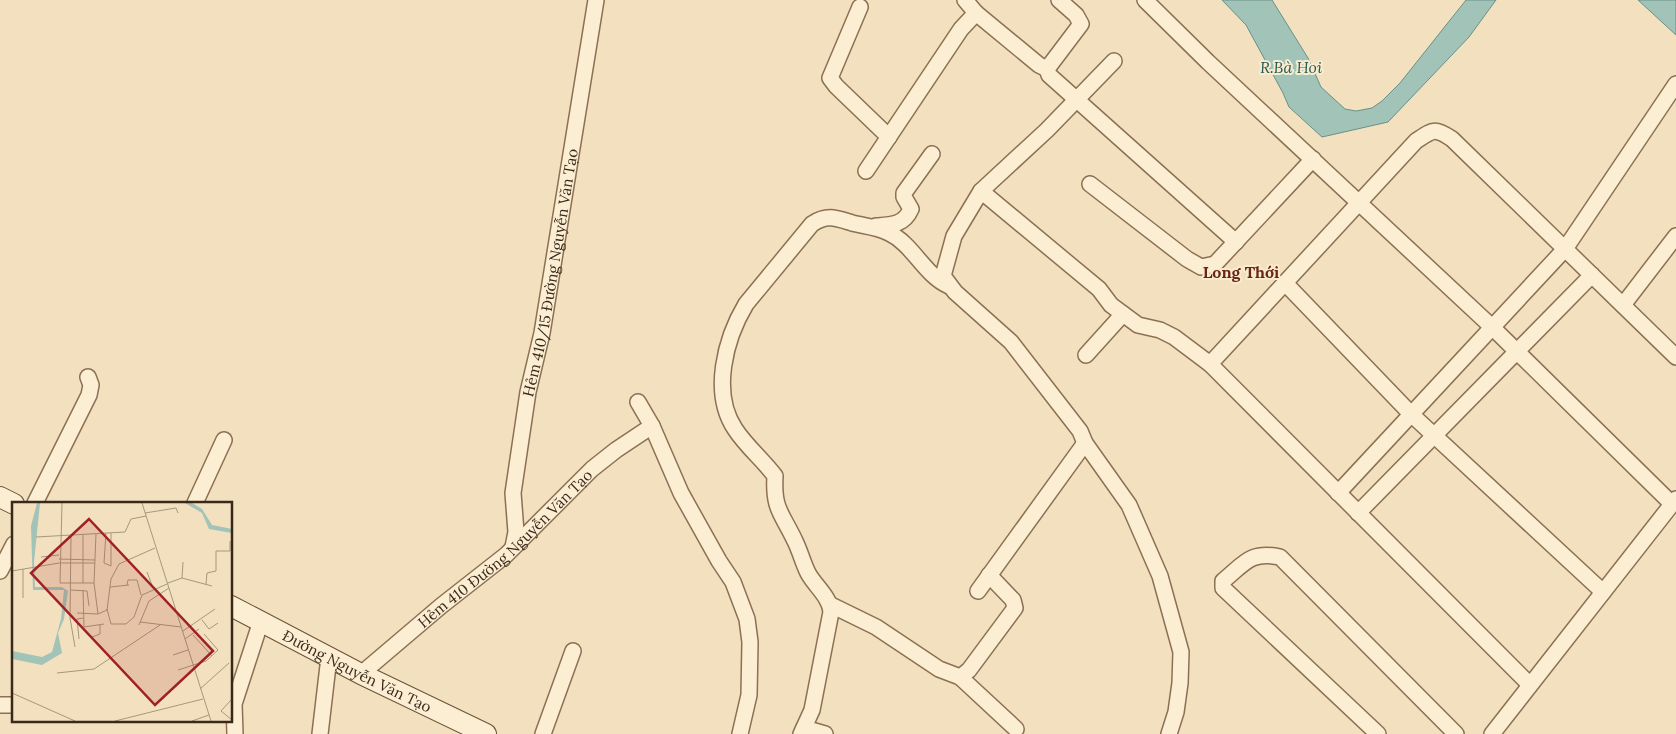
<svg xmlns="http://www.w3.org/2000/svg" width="1676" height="734" font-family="Lora,serif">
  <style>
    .water { fill: #a2c3b8; stroke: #689186 }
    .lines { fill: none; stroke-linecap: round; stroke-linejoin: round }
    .minor-casing { stroke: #8c7055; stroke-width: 18 }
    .secondary-casing { stroke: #6d5138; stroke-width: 22 }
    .minor { stroke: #fceed2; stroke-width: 15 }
    .secondary { stroke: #fceed2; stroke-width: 20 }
    .labels { text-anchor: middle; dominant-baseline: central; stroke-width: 4; stroke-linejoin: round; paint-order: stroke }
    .street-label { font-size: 15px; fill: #3a291b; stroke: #f8ebce }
    .water-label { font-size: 16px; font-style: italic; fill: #295b56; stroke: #f8ebce }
    .neighbourhood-label { font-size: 16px; font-weight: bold; fill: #6a2517; stroke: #f8ebce }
    .inset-road { fill: none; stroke: #a8977d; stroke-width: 1 }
    .view { fill: #a02026; fill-opacity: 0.15; stroke: #a02026; stroke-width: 2.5 }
    .inset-edge { fill: none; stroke: #3a291b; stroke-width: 2.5 }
  </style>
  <rect width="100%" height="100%" fill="#f2e0be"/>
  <g class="water">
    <polygon points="1222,0 1272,0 1308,58 1321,87 1345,109 1356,111 1372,108 1382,101 1400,83 1466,0 1496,0 1469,37 1388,122 1322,137 1289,107 1283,93 1246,25"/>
    <polygon points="1638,0 1676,0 1676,35"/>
  </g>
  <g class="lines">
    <g class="minor-casing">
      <g id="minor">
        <polyline points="965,0 976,13"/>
        <polyline points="1145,0 1208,62 1492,327 1672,504"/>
        <polyline points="860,7 830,78 836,86 889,137"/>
        <polyline points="1114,61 1047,130 981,191 954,236 943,276 955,292 1011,342 1080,431 1085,443 1129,505 1160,576 1181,652 1180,683 1176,712 1169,734"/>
        <polyline points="1047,69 1081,24 1076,15 1059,0"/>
        <polyline points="866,171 961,29 976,13 1039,65 1047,69 1049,75 1236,242"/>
        <polyline points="1090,184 1187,259 1201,267 1215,264 1313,159"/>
        <polyline points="981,191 1099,289 1111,305 1138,325 1160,330 1174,337 1210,364"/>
        <path d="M 876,226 C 892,225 904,225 911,209 L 904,197 L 904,193 L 932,154"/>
        <polyline points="1285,283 1411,414 1603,592"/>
        <polyline points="1623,305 1676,236"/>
        <polyline points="1086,355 1123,314"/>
        <polyline points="638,402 652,426 681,493 719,561 733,582 747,619 750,642 749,695 740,734"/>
        <polyline points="1338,493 1565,249 1676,84"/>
        <polyline points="35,503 89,395 91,385 88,377"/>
        <polyline points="195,503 224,440"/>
        <polyline points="1358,513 1592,275"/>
        <path id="s1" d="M 513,547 L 516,532 L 513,493 L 528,392 L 542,333 L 596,0"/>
        <polyline points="0,571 14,544"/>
        <polyline points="978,591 1085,443"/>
        <polyline points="831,605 876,627 939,669 960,677 963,675 969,670 1015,608 1013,600 989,575"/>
        <path id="s2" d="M 361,674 L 441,606 L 506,555 L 592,469 L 616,450 L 652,426"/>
        <polyline points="960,677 1016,729"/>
        <path d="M 1530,685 L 1210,364 L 1416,141 C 1433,130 1434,127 1452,139 L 1676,357"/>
        <polyline points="0,705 14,705"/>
        <polyline points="804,728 825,734"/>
        <polyline points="235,734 234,704 261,621"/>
        <polyline points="320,734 329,657"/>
        <polyline points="543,734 573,651"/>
        <path d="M 801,734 L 812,710 L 831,612 C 830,597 815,586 808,573 C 803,563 800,551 795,541 C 782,513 773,510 775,476 C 763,460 746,446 735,429 C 711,393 725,339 746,304 L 812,224 C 827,214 836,218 852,223 C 864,226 878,227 889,233 C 913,244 924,275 949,286"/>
        <path d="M 1378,734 L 1223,588 L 1223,581 C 1245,563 1250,551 1280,557 L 1456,734"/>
        <polyline points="1492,734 1676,499"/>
      </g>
    </g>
    <g class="secondary-casing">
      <g id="secondary">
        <polyline points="0,497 14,504"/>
        <path id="s3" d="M 231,606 L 361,674 L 486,734"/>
      </g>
    </g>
    <use href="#minor" class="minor"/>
    <use href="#secondary" class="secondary"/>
  </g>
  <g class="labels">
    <g class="street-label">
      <text stroke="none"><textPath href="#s1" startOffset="278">Hẻm 410/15 Đường Nguyễn Văn Tạo</textPath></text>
      <text stroke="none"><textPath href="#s2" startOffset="191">Hẻm 410 Đường Nguyễn Văn Tạo</textPath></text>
      <text stroke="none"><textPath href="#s3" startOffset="142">Đường Nguyễn Văn Tạo</textPath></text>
    </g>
    <g class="water-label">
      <text x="1291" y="67">R.Bà Hoi</text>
    </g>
    <g class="neighbourhood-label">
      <text x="1241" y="272">Long Thới</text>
    </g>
  </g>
  <g transform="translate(12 502)">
    <rect width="220" height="220" fill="#f2e0be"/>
    <path d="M 25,1 L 28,1 L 22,60 L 23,85 L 50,85 L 56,89 L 52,117 L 46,131 L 50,151 L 30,163 L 0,157 L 0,149 L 30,155 L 40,150 L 49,117 L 52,88 L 21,88 L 19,24 ZM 173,1 L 180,1 L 190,7 L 200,23 L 220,27 L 220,31 L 197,27 L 190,11 Z" fill="#a2c3b8"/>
    <path class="inset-road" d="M 50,1 L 48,81 L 82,81 L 84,32M 130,1 L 199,219M 133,11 L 164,6 L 166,11M 94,31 L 92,61 L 99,64 L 99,31M 59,34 L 58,116 L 63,145M 24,35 L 113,30 L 119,17 L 134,14M 29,55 L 47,53M 47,57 L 83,58M 11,67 L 11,96M 0,69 L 47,61 L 83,61M 135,70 L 141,86M 170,76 L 171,60M 71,81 L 71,33M 82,81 L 86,112M 156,81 L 170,76 L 200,84M 194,82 L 195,71 L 204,69 L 204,49 L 218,49 L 218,39M 115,83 L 116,78 L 125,78 L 129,93M 98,85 L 117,83M 59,88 L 75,89 L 77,104M 71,88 L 72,125 L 92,122M 95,107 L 99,122 L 114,122 L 122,115 L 130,93 L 155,82M 65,111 L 86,112 L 95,108 L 99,77 L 107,62 L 143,46M 190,118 L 197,127 L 206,121M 128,120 L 169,125M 127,123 L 137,99 L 157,86M 171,129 L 203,107M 181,133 L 200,154M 80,135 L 88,132 L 88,123M 67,137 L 65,117 L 71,116M 173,137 L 187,127M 161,153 L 176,148M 166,168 L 194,159 L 206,148 L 192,132M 45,171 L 82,167 L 148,123M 188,187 L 217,161M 0,191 L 63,219M 220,197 L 209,209 L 220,218M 103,219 L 191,197M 180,219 L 197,213"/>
    <path class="view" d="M 77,17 L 201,149 L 143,203 L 19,71 Z"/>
    <rect width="220" height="220" class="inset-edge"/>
  </g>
</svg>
